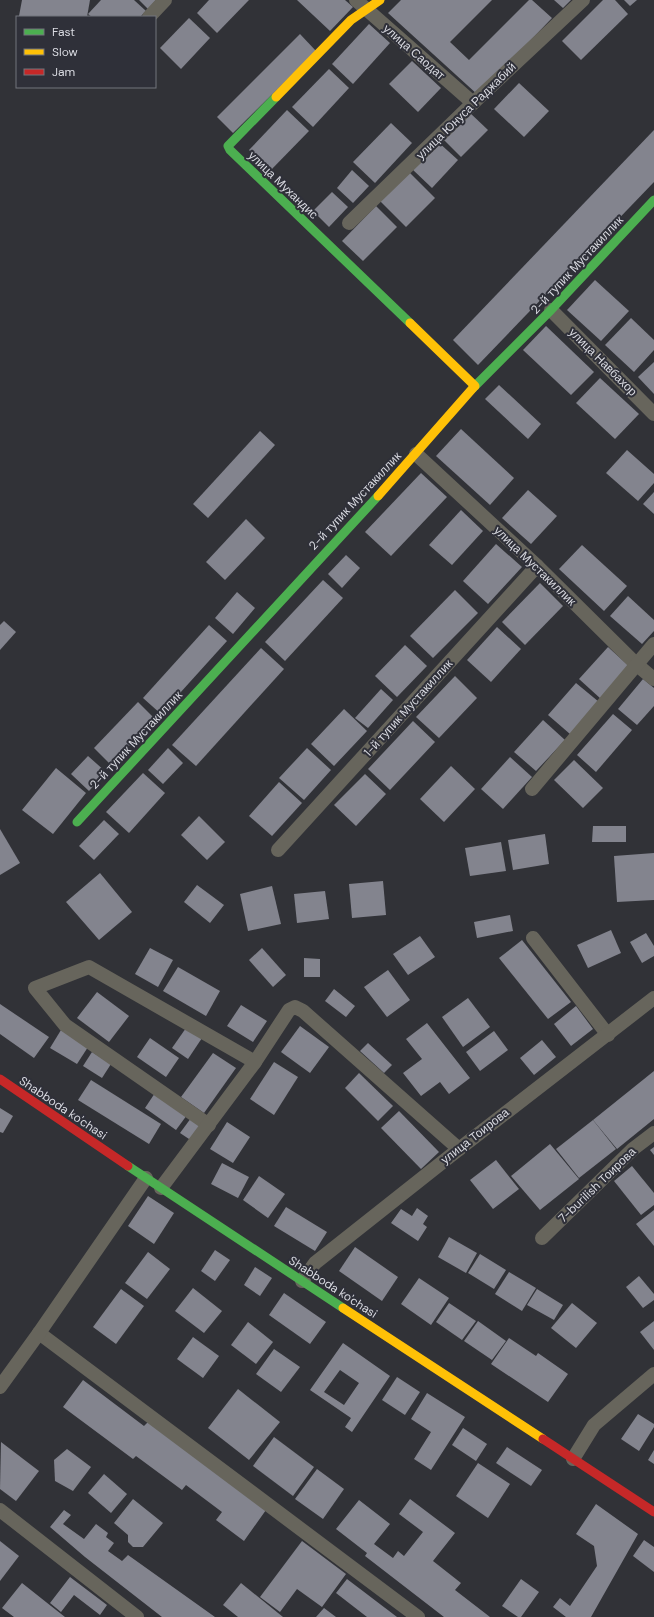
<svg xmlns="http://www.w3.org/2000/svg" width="654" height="1617" font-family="'DM Sans',sans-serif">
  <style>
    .building { fill: #83848e; fill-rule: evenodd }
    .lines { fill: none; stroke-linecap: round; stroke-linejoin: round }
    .street { stroke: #67655c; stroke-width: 14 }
    .fast { stroke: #4caf50; stroke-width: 9 }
    .slow { stroke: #ffc107; stroke-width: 9 }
    .jam { stroke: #c62828; stroke-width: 9 }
    .labels { text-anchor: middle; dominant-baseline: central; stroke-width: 4; stroke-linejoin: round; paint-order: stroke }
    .street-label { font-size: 12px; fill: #d9dae1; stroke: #2f3039 }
  </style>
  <rect width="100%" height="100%" fill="#313237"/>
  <g class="building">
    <polygon points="22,0 90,0 87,17 19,16"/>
    <polygon points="101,0 134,0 146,11 140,17 92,17 88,14"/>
    <polygon points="139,0 156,0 148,9"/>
    <polygon points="209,0 249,0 217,33 197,13"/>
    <polygon points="297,0 345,0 353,7 330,31"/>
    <polygon points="401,0 492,0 450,42 469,60 529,0 532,0 552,18 478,95 388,13"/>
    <polygon points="554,0 571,0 563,8"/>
    <polygon points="603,0 615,0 628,14 581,60 562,41"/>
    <polygon points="624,0 637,0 630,6"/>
    <polygon points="189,18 210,38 181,69 160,48"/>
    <polygon points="369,24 390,43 353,84 332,64"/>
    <polygon points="300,34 316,51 233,133 217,117"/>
    <polygon points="412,61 441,88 418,112 389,84"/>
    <polygon points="329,69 349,88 313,127 292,107"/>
    <polygon points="519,83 549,111 524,137 494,109"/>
    <polygon points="287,110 309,131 270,171 249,150"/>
    <polygon points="468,111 488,130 461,157 442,138"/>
    <polygon points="391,123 412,143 375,183 353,162"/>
    <polygon points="654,130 654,182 478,365 453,340"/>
    <polygon points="437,141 458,160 432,188 411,168"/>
    <polygon points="352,170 369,186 353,203 337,188"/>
    <polygon points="409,172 435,198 406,227 380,201"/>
    <polygon points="332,192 348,207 329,227 313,211"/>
    <polygon points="376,206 397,227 363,261 342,241"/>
    <polygon points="595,280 629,311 601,341 567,310"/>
    <polygon points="631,318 654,340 654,350 634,372 605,345"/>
    <polygon points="546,326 594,372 571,395 523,350"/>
    <polygon points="654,362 654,394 638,377"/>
    <polygon points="600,378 639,414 615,439 576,403"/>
    <polygon points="499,385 541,424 528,439 485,399"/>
    <polygon points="461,429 514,478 490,505 436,456"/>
    <polygon points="260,431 275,445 208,518 193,504"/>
    <polygon points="627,450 654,474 654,483 638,501 606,473"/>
    <polygon points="421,473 447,497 391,556 365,532"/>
    <polygon points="528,490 557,516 531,544 502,518"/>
    <polygon points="654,492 654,514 643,504"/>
    <polygon points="461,510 483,531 452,565 429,545"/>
    <polygon points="246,519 265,538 225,580 206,562"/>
    <polygon points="496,544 522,567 488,604 463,581"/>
    <polygon points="582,545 627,586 604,611 559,569"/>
    <polygon points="346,555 360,568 342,588 328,574"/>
    <polygon points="323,580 343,598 285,661 265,642"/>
    <polygon points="540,583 563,606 525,645 502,622"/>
    <polygon points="455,590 478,613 433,658 410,636"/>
    <polygon points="237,592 255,608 233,634 215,618"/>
    <polygon points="628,596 654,620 654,631 642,644 610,616"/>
    <polygon points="4,621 16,632 0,650 0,625"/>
    <polygon points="209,625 227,641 161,714 143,698"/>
    <polygon points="497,627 521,649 491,682 467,660"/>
    <polygon points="405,645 427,666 397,697 375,676"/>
    <polygon points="608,647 630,667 601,699 579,679"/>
    <polygon points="261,648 284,669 196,766 172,745"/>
    <polygon points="455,676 477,698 439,738 416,717"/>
    <polygon points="643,679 654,688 654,706 637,725 618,709"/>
    <polygon points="576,683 599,702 570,734 548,715"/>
    <polygon points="381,689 393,700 368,728 355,718"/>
    <polygon points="138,702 155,719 111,765 94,748"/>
    <polygon points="344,709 367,731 334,766 311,744"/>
    <polygon points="613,714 632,730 596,772 577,755"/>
    <polygon points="543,720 565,740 536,771 514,752"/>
    <polygon points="413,721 435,742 390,790 368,769"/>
    <polygon points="168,748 183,763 163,784 148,770"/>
    <polygon points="307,748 331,770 304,800 279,778"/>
    <polygon points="88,756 106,772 89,791 71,774"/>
    <polygon points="510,757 532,777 503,809 481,789"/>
    <polygon points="574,760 603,788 583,808 554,780"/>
    <polygon points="451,766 475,789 444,822 420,799"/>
    <polygon points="56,768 86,793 53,834 22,810"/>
    <polygon points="143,773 165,793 129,833 106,812"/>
    <polygon points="365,774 386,794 356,826 334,805"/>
    <polygon points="279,782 302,803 272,836 249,816"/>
    <polygon points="199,816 225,842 207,860 181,835"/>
    <polygon points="104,820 119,834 94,860 79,846"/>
    <polygon points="593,826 626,826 626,842 592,842"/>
    <polygon points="0,829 20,863 0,875"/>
    <polygon points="545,834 549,864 513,870 508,840"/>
    <polygon points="501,842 506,871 470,876 465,848"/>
    <polygon points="654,853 654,900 617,902 614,856"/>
    <polygon points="100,873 132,912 99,940 66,902"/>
    <polygon points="383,881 386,915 352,918 349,884"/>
    <polygon points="197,885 224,905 210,923 184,902"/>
    <polygon points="272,886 281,924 248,931 240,894"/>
    <polygon points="325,891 329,919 297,923 294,894"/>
    <polygon points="510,915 513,931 477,938 474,922"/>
    <polygon points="611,930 621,953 588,968 577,945"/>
    <polygon points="646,933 654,946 654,956 642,963 630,942"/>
    <polygon points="420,936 435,957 408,975 393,954"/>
    <polygon points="522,940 571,1002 548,1019 499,958"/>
    <polygon points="150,948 173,960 158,987 135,974"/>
    <polygon points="262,948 286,975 273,987 249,960"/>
    <polygon points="304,958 320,959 320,977 304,977"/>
    <polygon points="178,967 220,991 206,1016 163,991"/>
    <polygon points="388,970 410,1000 387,1017 364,987"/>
    <polygon points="334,989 355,1006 346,1017 325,1001"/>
    <polygon points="97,992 129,1016 109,1042 77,1018"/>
    <polygon points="468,998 490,1027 463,1047 442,1017"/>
    <polygon points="0,1004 49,1037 34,1058 0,1034"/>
    <polygon points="241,1005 267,1021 253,1042 227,1026"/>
    <polygon points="576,1006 593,1029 571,1046 554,1024"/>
    <polygon points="427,1023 470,1078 449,1094 440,1082 421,1096 403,1073 422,1059 406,1039"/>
    <polygon points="300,1026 329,1047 310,1073 281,1052"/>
    <polygon points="186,1028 202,1038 188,1059 172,1048"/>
    <polygon points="61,1030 88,1047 77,1064 50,1048"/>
    <polygon points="494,1031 508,1050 480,1071 466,1052"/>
    <polygon points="150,1038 179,1058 166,1077 137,1057"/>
    <polygon points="542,1040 556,1057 534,1075 520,1058"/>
    <polygon points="368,1043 392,1065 384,1073 360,1051"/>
    <polygon points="92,1052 111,1064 102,1078 83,1066"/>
    <polygon points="213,1053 236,1068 204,1113 181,1097"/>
    <polygon points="274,1062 298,1077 274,1115 250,1099"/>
    <polygon points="654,1071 654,1119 617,1149 593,1120"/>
    <polygon points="359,1073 393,1106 378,1121 345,1088"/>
    <polygon points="91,1080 161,1124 149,1144 78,1100"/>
    <polygon points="155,1093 187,1115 176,1130 145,1108"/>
    <polygon points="0,1108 13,1116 3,1133 0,1132"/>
    <polygon points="399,1111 439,1152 421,1169 381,1128"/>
    <polygon points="191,1118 203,1126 192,1141 180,1133"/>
    <polygon points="593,1120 616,1149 579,1178 556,1149"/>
    <polygon points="227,1122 250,1137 233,1163 210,1149"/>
    <polygon points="550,1144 579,1179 540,1210 511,1176"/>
    <polygon points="654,1147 654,1155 650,1150"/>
    <polygon points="496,1160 519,1189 493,1209 470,1180"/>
    <polygon points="222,1163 249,1177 238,1198 211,1184"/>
    <polygon points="632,1166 654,1193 654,1205 641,1215 614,1181"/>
    <polygon points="259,1176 285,1194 268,1218 243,1200"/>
    <polygon points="148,1196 174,1213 154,1244 128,1226"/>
    <polygon points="286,1207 327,1232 315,1251 274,1226"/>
    <polygon points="417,1208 428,1216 423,1224 427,1227 418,1241 391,1223 401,1209 412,1216"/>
    <polygon points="654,1210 654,1246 636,1224"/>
    <polygon points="449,1237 477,1253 466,1273 438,1257"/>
    <polygon points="355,1247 398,1277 382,1301 339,1271"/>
    <polygon points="215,1250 230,1260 215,1281 201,1271"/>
    <polygon points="148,1252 170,1269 147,1299 125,1283"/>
    <polygon points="480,1254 506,1270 494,1289 468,1273"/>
    <polygon points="255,1267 272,1278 260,1296 244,1285"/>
    <polygon points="509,1272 536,1288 522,1311 495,1294"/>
    <polygon points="639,1276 654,1294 654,1300 643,1308 626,1287"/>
    <polygon points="419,1278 449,1298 431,1325 401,1304"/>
    <polygon points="193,1288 222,1311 204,1333 175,1311"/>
    <polygon points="121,1289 144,1306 116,1344 93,1327"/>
    <polygon points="537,1289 563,1305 554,1320 527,1305"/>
    <polygon points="284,1293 326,1322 310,1344 269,1315"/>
    <polygon points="449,1303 476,1321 462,1340 436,1322"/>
    <polygon points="572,1303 597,1323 576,1348 551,1328"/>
    <polygon points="478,1321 506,1341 492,1360 464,1341"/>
    <polygon points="654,1321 654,1350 640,1332"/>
    <polygon points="248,1322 273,1342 256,1364 231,1345"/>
    <polygon points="193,1337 219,1356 203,1378 177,1359"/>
    <polygon points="509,1338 536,1356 538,1353 568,1374 548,1402 491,1364"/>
    <path d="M 343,1343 L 390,1376 L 352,1432 L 345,1427 L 351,1418 L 310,1390 ZM 340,1370 L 359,1383 L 344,1405 L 324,1392 Z"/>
    <polygon points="274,1349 300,1367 281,1392 256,1374"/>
    <polygon points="397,1377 420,1392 405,1415 382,1400"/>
    <polygon points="83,1380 144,1426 148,1422 266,1510 244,1541 216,1520 222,1512 186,1485 182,1490 136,1456 133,1459 63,1407"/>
    <polygon points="238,1389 280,1422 249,1460 208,1428"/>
    <polygon points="427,1393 465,1417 431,1470 414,1459 431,1432 411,1419"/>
    <polygon points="638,1414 654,1424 654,1427 639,1451 621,1439"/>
    <polygon points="463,1428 487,1444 476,1461 452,1445"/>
    <polygon points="274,1437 314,1467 293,1496 253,1466"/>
    <polygon points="1,1442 39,1471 16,1501 0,1489"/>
    <polygon points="507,1447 542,1470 531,1486 496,1463"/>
    <polygon points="67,1449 91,1467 73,1491 55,1481 54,1460"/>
    <polygon points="654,1450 654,1464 648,1460"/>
    <polygon points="478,1463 510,1484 488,1518 456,1496"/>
    <polygon points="317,1469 344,1489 323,1519 295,1499"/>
    <polygon points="104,1474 127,1494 111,1513 88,1493"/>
    <polygon points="133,1499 163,1523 143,1547 133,1547 128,1542 128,1535 114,1523"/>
    <polygon points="410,1499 455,1533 433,1561 461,1583 455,1590 490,1617 444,1617 365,1556 367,1553 336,1529 359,1500 390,1524 374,1544 393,1558 398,1551 404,1556 423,1532 399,1514"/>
    <polygon points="596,1504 638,1534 591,1617 566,1617 553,1607 560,1598 570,1606 597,1566 594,1546 576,1534"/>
    <polygon points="64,1510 71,1515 63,1524 84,1539 96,1524 108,1533 106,1537 114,1543 108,1551 122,1561 128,1555 215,1617 162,1617 85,1557 50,1527"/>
    <polygon points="644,1540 654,1547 654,1572 633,1556"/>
    <polygon points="0,1541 19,1556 0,1581"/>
    <polygon points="302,1541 346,1574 322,1607 297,1589 280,1612 260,1597"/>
    <polygon points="70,1577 107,1605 100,1615 74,1595 61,1612 50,1603"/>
    <polygon points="347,1579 397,1617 367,1617 336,1593"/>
    <polygon points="521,1579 539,1592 521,1617 518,1617 502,1606"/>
    <polygon points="22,1583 51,1606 65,1617 14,1617 2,1608"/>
    <polygon points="241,1583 283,1617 238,1617 223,1605"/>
    <polygon points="324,1608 336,1617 316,1617"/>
  </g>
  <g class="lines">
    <g class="street">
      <polyline points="356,0 473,103"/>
      <polyline points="149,17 165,0"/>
      <polyline points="349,223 473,103 583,0"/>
      <polyline points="551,310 654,414"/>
      <polyline points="416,454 537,566 636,664 654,679"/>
      <polyline points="532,789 654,644"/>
      <polyline points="278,850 537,566"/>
      <polyline points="533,938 608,1035"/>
      <polyline points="209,1125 65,1025 35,988 89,967 255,1062"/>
      <polyline points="161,1188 255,1062 289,1010 295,1007 303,1011 459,1149"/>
      <polyline points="542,1238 633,1149 654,1133"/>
      <polyline points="302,1281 315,1263 459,1149 654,998"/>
      <polyline points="39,1333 418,1617"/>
      <polyline points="0,1387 39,1333 146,1178"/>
      <polyline points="573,1459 594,1425 654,1374"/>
      <polyline points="0,1510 137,1617"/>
    </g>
    <g class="fast">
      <polyline points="276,97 228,146 230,150 410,323"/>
      <polyline points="473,388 551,310 654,200"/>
      <polyline points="77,822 378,496"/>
      <polyline points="128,1166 343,1308"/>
    </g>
    <g class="slow">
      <polyline points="276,97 351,20 380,0"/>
      <polyline points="410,323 475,386"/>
      <polyline points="378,496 473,388"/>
      <polyline points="343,1308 543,1439"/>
    </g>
    <g class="jam">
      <polyline points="0,1079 128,1166"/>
      <polyline points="543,1439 654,1512"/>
    </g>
  </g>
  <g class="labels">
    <g class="street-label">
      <text transform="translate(414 52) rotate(41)">улица Саодат</text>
      <text transform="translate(466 111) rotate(-44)">улица Юнуса Раджабий</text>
      <text transform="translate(283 185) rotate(44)">улица Мухандис</text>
      <text transform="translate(577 265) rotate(-47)">2-й тупик Мустакиллик</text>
      <text transform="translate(603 362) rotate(45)">улица Навбахор</text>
      <text transform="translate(355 501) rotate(-47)">2-й тупик Мустакиллик</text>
      <text transform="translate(535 566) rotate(44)">улица Мустакиллик</text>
      <text transform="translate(408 708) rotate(-48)">1-й тупик Мустакиллик</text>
      <text transform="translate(136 740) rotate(-47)">2-й тупик Мустакиллик</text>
      <text transform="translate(63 1108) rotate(34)">Shabboda ko'chasi</text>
      <text transform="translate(475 1136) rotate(-38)">улица Тоирова</text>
      <text transform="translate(597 1185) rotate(-44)">7-burilish Тоирова</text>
      <text transform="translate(333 1287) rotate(33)">Shabboda ko'chasi</text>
    </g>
  </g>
  <rect x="16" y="16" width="140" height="72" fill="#2f3039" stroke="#73747c"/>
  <rect x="24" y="29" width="20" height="6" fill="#4caf50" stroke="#73747c"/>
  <text x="52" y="36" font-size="12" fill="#d9dae1">Fast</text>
  <rect x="24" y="49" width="20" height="6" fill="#ffc107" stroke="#73747c"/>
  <text x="52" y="56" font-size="12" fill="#d9dae1">Slow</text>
  <rect x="24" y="69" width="20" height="6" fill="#c62828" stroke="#73747c"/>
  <text x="52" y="76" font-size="12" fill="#d9dae1">Jam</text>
</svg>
